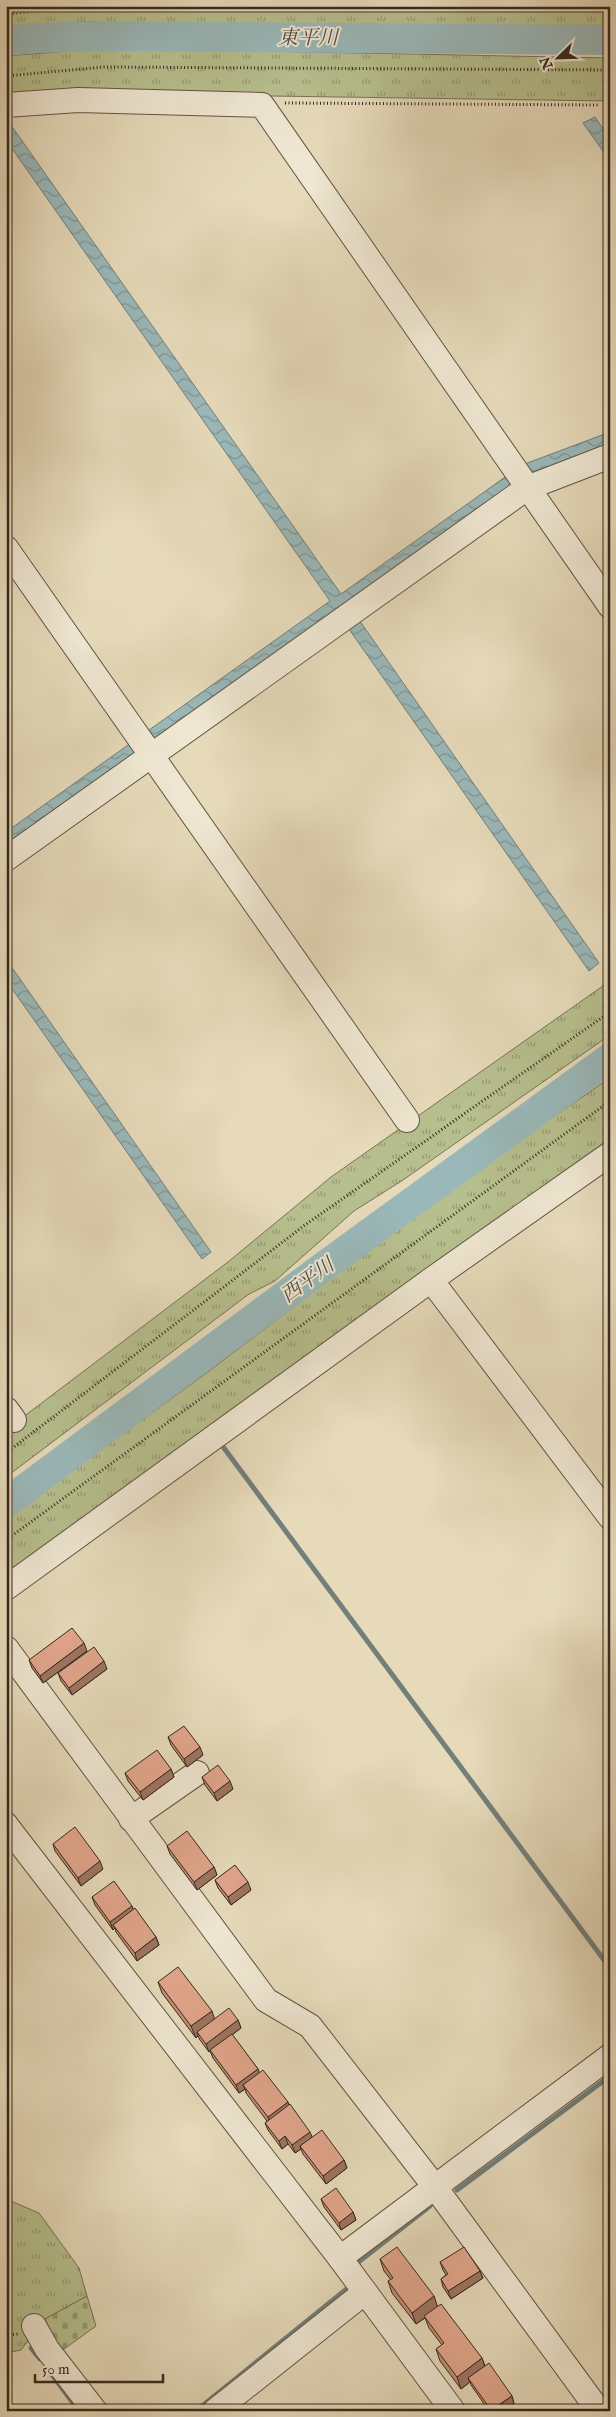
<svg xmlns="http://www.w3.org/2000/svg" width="616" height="2417" font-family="'IM FELL English','Noto Serif JP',serif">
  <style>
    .grass { fill: url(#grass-tufts); stroke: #767456 }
    .cemetery { fill: url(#cemetery-stones); stroke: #767456 }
    .water { fill: url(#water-waves); stroke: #727f7b }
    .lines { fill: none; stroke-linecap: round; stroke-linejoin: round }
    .stream { stroke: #727f7b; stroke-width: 5 }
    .river { stroke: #9ab8b9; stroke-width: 30 }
    .minor-casing { stroke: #625545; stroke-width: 26 }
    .path { stroke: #36291e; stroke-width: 3; stroke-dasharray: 1 2.5; stroke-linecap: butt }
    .minor { stroke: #efe7d2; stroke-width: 24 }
    .wall { fill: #c28e78; stroke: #36291e }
    .shaded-wall { fill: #9e7461; stroke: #36291e }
    .building { fill: #e1a58b; stroke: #36291e }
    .labels { text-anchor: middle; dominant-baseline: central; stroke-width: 4; stroke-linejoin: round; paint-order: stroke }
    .water-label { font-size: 20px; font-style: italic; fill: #4f4d45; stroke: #efe7d2 }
  </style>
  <defs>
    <pattern id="grass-tufts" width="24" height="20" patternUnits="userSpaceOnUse" patternTransform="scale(1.25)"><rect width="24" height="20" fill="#b7bf8e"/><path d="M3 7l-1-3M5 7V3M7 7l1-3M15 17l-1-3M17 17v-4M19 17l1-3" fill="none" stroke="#969b73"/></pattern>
    <pattern id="cemetery-stones" width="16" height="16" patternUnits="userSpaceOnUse" patternTransform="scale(1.25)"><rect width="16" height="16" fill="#b7bf8e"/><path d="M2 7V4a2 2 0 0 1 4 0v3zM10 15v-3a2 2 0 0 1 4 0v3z" fill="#969b73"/></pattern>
    <pattern id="water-waves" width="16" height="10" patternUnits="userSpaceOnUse" patternTransform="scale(1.25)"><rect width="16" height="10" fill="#9ab8b9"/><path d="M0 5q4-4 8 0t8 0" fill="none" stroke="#7e9696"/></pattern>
  </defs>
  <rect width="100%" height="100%" fill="#e6daba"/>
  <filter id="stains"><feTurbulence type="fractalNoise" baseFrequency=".004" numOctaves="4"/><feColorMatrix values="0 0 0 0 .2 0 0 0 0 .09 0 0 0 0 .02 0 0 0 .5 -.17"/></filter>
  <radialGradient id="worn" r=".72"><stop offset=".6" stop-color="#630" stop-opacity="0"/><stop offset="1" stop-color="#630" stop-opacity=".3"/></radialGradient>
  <g class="grass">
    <polygon points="6,6 610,6 610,27 84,22 6,28"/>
    <polygon points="105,48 610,58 610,101 68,93 6,100 6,56"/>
    <polygon points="610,981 610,1035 403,1180 354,1211 275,1281 249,1294 6,1477 6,1430 228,1262 331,1177"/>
    <polygon points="610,1078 610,1146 6,1580 6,1519 209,1371 453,1186"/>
    <polygon points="6,2199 39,2213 79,2268 87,2296 45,2319 21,2350 6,2353"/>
  </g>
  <polygon class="cemetery" points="87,2296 96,2326 60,2352 45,2319"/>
  <g class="water">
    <polygon points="595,117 610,139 610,161 583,123"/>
    <polygon points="6,118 341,594 522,465 610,432 610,444 529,475 348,604 599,963 589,971 337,612 6,847 6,832 330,601 6,140"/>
    <polygon points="6,959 211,1252 202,1259 6,980"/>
  </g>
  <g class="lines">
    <g class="stream">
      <polyline points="221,1444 610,1968"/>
      <polyline points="6,1809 14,1818"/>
      <polyline points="457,2190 610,2076"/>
      <polyline points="358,2267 356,2264 430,2206"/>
      <polyline points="31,2348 40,2359"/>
      <polyline points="47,2368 79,2411"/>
      <polyline points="196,2411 349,2287"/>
    </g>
    <g class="river">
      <polyline points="6,41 37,38 102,36 610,40"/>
      <polyline points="6,1503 323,1267 610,1058"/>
    </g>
    <g class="minor-casing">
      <g id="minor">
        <polyline points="6,105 78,100 262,105 610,606"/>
        <polyline points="6,548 407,1120"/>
        <polyline points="6,859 527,488 610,456"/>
        <polyline points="431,1280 610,1517"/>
        <polyline points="6,1409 14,1420"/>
        <polyline points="6,1588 431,1280 610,1154"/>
        <polyline points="6,1648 266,2000 310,2026 435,2187 599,2411"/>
        <polyline points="131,1819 197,1773"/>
        <polyline points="6,1825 340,2258 453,2411"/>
        <polyline points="340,2258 610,2056"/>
        <polyline points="34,2326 47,2349 95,2411"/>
        <polyline points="215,2411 365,2292"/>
      </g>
    </g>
    <g class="path">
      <polyline points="137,6 610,11"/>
      <polyline points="6,14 87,6"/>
      <polyline points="6,76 104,67 610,70"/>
      <polyline points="285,103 600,105"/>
      <polyline points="6,1453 305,1225 610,1012"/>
      <polyline points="6,1540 610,1101"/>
      <polyline points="6,2335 18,2334"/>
    </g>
    <use href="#minor" class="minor"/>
  </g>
  <g class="wall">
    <polygon points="87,1651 43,1683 32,1668 29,1660"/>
    <polygon points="107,1669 72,1695 61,1681 58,1673"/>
    <polygon points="168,1737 203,1755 187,1767 171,1745"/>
    <polygon points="171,1769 174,1777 143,1800 128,1781 125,1773"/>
    <polygon points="202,1777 233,1789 217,1801 205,1785"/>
    <polygon points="53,1844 103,1869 81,1886 55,1851"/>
    <polygon points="167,1846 214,1867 217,1875 197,1890 170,1854"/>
    <polygon points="215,1880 251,1890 231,1905 218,1888"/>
    <polygon points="92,1897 132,1906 133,1910 156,1937 159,1945 137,1961 116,1932 115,1928 113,1930 95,1905"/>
    <polygon points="158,1982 214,2019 238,2020 241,2028 232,2035 258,2069 259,2073 289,2105 312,2137 344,2160 347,2168 326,2184 303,2154 301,2149 295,2153 288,2144 282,2149 268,2130 265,2123 267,2121 246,2093 245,2089 239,2093 213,2058 210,2051 209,2052 200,2040 198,2036 196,2038 162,1993"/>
    <polygon points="321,2199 353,2212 356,2220 341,2230 324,2207"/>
    <polygon points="380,2259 434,2296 437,2307 482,2358 485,2366 512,2396 514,2404 504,2411 489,2411 471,2385 470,2382 461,2389 440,2361 436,2349 442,2345 429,2328 425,2318 416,2324 392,2293 388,2281 391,2280 384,2271"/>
    <polygon points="440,2262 480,2271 483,2278 451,2299 443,2287 441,2279 446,2275 443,2270"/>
  </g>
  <g class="shaded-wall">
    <polygon points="84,1643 87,1651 43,1683 40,1676"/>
    <polygon points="104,1661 107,1669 72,1695 69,1688"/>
    <polygon points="200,1747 203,1755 187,1767 184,1759"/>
    <polygon points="171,1769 174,1777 143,1800 140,1792"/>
    <polygon points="230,1781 233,1789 217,1801 214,1793"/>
    <polygon points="100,1861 103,1869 81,1886 78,1878"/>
    <polygon points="214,1867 217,1875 197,1890 194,1882"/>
    <polygon points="248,1882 251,1890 231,1905 228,1897"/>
    <polygon points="132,1906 135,1914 113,1925 115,1928 113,1930 110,1922"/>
    <polygon points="156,1937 159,1945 137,1961 135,1953"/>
    <polygon points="212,2011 216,2023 197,2032 198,2036 196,2038 191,2026"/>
    <polygon points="238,2020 241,2028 209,2052 206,2044"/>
    <polygon points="258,2069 261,2077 243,2085 245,2089 239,2093 236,2085"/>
    <polygon points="288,2102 291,2110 270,2125 268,2117"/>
    <polygon points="310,2132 313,2139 300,2146 301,2149 295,2153 292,2145"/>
    <polygon points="285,2136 288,2144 282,2149 279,2141"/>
    <polygon points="344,2160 347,2168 326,2184 323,2176"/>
    <polygon points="353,2212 356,2220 341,2230 339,2223"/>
    <polygon points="480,2271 483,2278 451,2299 448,2291"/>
    <polygon points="434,2296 438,2308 416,2324 412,2313"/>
    <polygon points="482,2358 486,2370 468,2378 470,2382 461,2389 457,2377"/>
    <polygon points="512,2396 514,2404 504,2411 491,2411"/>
  </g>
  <g class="building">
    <polygon points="72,1628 84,1643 40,1676 29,1660"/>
    <polygon points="94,1647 104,1661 69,1688 58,1673"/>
    <polygon points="184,1726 200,1747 184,1759 168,1737"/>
    <polygon points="157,1750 171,1769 140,1792 125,1773"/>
    <polygon points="218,1765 230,1781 214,1793 202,1777"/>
    <polygon points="75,1827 100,1861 78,1878 53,1844"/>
    <polygon points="187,1831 214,1867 194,1882 167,1846"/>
    <polygon points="235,1865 248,1882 228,1897 215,1880"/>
    <polygon points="114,1881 132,1906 110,1922 92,1897"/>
    <polygon points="135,1908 156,1937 135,1953 113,1925"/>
    <polygon points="178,1967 212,2011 191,2026 158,1982"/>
    <polygon points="229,2008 238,2020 206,2044 197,2032"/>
    <polygon points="232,2034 258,2069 236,2085 210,2050"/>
    <polygon points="263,2070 288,2102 268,2117 243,2085"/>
    <polygon points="290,2104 310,2132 292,2145 285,2136 279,2141 265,2123"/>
    <polygon points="322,2130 344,2160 323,2176 300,2146"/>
    <polygon points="336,2188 353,2212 339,2223 321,2199"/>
    <polygon points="397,2247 434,2296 412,2313 388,2281 393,2278 380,2259"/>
    <polygon points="464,2247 480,2271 448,2291 441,2279 448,2274 440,2262"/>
    <polygon points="441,2304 482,2358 457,2377 436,2349 444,2343 424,2316"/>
    <polygon points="489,2363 512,2396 491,2410 468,2378"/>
    <polygon points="523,2406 526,2411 516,2411"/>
  </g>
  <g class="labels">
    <g class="water-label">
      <text x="308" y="38">東平川</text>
      <text transform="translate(308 1281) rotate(-36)">西平川</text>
    </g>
  </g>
  <rect width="616" height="2417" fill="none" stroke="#e6daba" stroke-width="25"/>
  <rect x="8" y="8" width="601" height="2402" fill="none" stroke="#36291e" stroke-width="2.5"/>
  <rect x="12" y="12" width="591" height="2392" fill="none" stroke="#36291e"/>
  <g transform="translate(558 58) rotate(247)" stroke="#efe7d2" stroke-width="4" paint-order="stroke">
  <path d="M0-4L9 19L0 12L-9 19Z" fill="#36291e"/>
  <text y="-8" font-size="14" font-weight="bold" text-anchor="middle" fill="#36291e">N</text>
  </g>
  <path d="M35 2374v8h128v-8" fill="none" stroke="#36291e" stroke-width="2.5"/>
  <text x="42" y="2374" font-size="15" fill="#36291e" stroke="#efe7d2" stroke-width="4" paint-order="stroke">50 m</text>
  <rect width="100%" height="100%" filter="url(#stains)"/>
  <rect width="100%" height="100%" fill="url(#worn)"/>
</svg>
